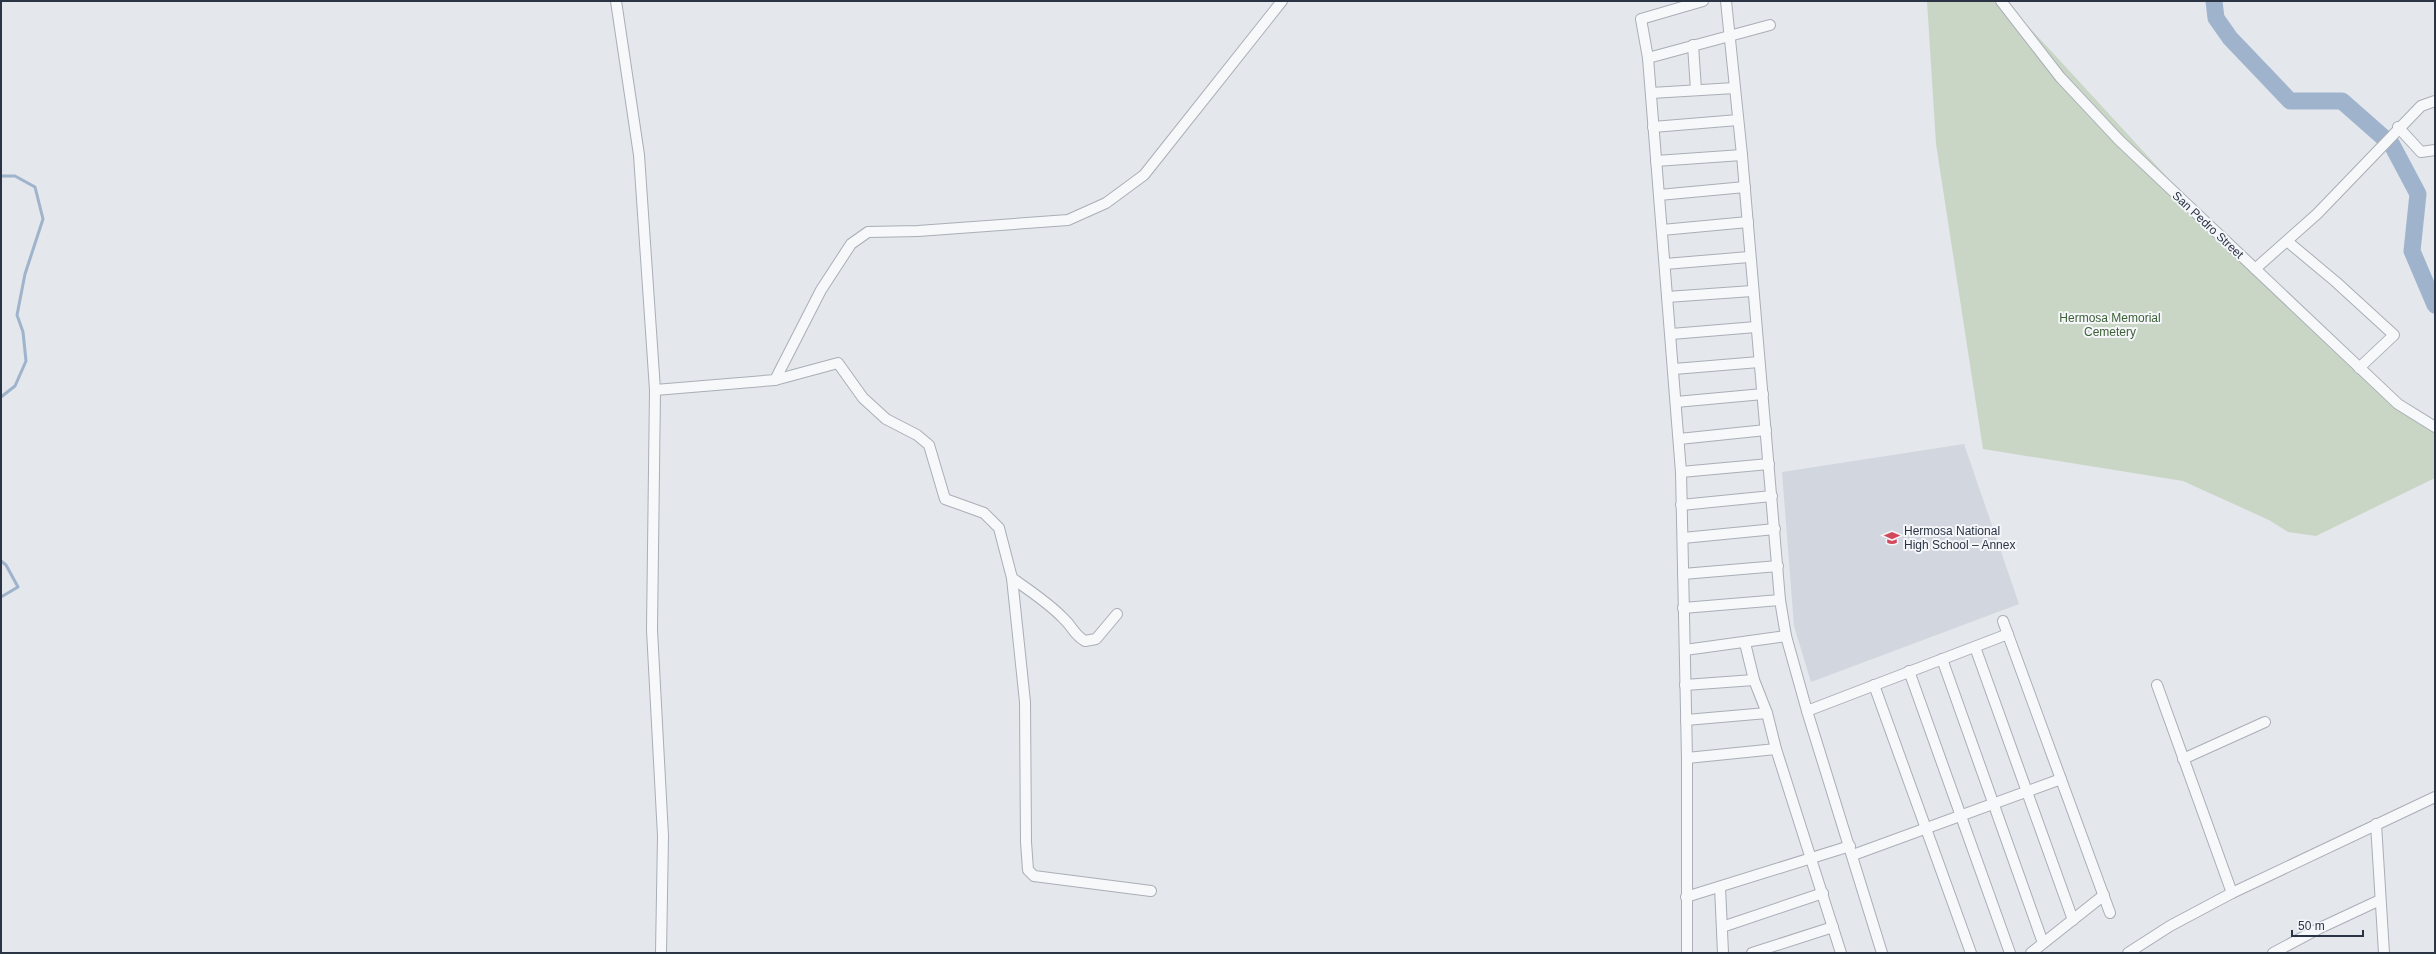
<svg xmlns="http://www.w3.org/2000/svg" width="2436" height="954" font-family="Arial,sans-serif">
  <style>
    .built { fill: #d2d6de }
    .green { fill: #c9d6c5 }
    .lines { fill: none; stroke-linecap: round; stroke-linejoin: round }
    .stream { stroke: #9fb4cc; stroke-width: 3 }
    .river { stroke: #9fb4cc; stroke-width: 17 }
    .minor-casing { stroke: #a9aeb7; stroke-width: 12 }
    .minor { stroke: #f7f8fa; stroke-width: 10 }
    .labels { text-anchor: middle; dominant-baseline: central; stroke-width: 4; stroke-linejoin: round; paint-order: stroke }
    .street-label { font-size: 12px; fill: #2b3445; stroke: #f4f6f9 }
    .park-label { font-size: 12px; fill: #3f6138; stroke: #f4f6f9 }
    .poi-label { font-size: 12px; fill: #2b3445; stroke: #f4f6f9; text-anchor: start }
  </style>
  <rect width="100%" height="100%" fill="#e4e7ec"/>
  <polygon class="built" points="1964,444 2019,604 1811,682 1794,626 1782,472"/>
  <polygon class="green" points="1927,1 2005,1 2246,263 2435,432 2435,478 2316,536 2288,532 2269,520 2183,481 1983,449 1936,144"/>
  <g class="lines">
    <g class="stream">
      <polyline points="1,176 15,176 35,187 43,219 25,274 17,315 23,332 26,361 15,386 1,397"/>
      <polyline points="1,561 6,565 18,587 1,597"/>
    </g>
    <polyline class="river" points="2214,1 2216,18 2230,38 2290,101 2342,101 2392,145 2418,194 2412,251 2435,305"/>
    <g class="minor-casing">
      <g id="minor">
        <polyline points="616,1 639,155 655,390 652,630 663,836 661,953"/>
        <polyline points="1726,1 1742,155 1780,600 1786,636 1807,711 1882,953"/>
        <polyline points="2001,1 2060,77 2119,140 2398,404 2435,427"/>
        <polyline points="1693,45 1696,90"/>
        <polyline points="1648,58 1770,25"/>
        <polyline points="1651,93 1735,88"/>
        <polyline points="1653,127 1738,120"/>
        <polyline points="2398,127 2421,152 2435,150"/>
        <polyline points="1656,161 1742,155"/>
        <polyline points="1659,195 1745,187"/>
        <polyline points="1662,230 1748,222"/>
        <polyline points="2287,241 2336,282 2394,335 2359,368"/>
        <polyline points="1665,264 1749,257"/>
        <polyline points="2255,269 2317,214 2421,106 2435,101"/>
        <polyline points="1667,297 1752,291"/>
        <polyline points="1671,334 1756,327"/>
        <polyline points="1674,369 1759,362"/>
        <polyline points="775,380 838,363 863,398 886,419 917,435 929,445 945,499 984,513 999,528 1012,578 1025,702 1026,842 1028,870 1034,876 1151,891"/>
        <polyline points="655,390 775,380 821,290 851,244 868,232 918,231 1068,220 1106,203 1144,175 1282,1"/>
        <polyline points="1676,402 1763,394"/>
        <polyline points="1679,439 1766,430"/>
        <polyline points="1681,472 1769,464"/>
        <polyline points="1681,505 1772,496"/>
        <polyline points="1683,538 1775,529"/>
        <polyline points="1683,574 1778,566"/>
        <path d="M 1012,578 C 1030,591 1049,603 1064,619 C 1073,627 1073,634 1085,641 L 1096,639 L 1117,614"/>
        <polyline points="1683,608 1780,600"/>
        <polyline points="2003,621 2110,913"/>
        <polyline points="1745,643 1754,680 1767,713 1776,749 1841,953"/>
        <polyline points="1975,647 2073,920"/>
        <polyline points="1685,650 1786,636"/>
        <polyline points="1942,659 2043,943"/>
        <polyline points="1909,671 2010,953"/>
        <polyline points="1685,685 1754,680"/>
        <polyline points="1874,685 1971,953"/>
        <polyline points="2157,685 2232,893"/>
        <polyline points="1807,711 2008,634"/>
        <polyline points="1686,720 1767,713"/>
        <polyline points="1687,758 1776,749"/>
        <polyline points="2183,759 2265,722"/>
        <polyline points="2376,824 2384,953"/>
        <polyline points="1853,855 2061,779"/>
        <polyline points="1720,887 1723,953"/>
        <polyline points="1686,897 1850,846"/>
        <polyline points="1722,927 1823,893"/>
        <polyline points="1687,953 1687,758 1681,472 1648,58 1641,19 1703,1"/>
        <polyline points="1752,953 1833,927"/>
        <polyline points="2031,953 2104,895"/>
        <polyline points="2128,953 2170,926 2232,893 2435,797"/>
        <polyline points="2273,953 2320,928 2380,900"/>
      </g>
    </g>
    <use href="#minor" class="minor"/>
  </g>
  <defs>
    <g id="school-bare" transform="scale(1.2)"><path d="M0-5L7-2L0 1L-7-2ZM-4 1L0 2.5L4 1V4Q0 6-4 4Z" fill="#d1495b" stroke="#f4f6f9" stroke-width="2.5" paint-order="stroke"/></g>
  </defs>
  <g fill-rule="evenodd">
    <use href="#school-bare" x="1892" y="538"/>
  </g>
  <g class="labels">
    <g class="street-label">
      <text transform="translate(2208 225) rotate(43)">San Pedro Street</text>
    </g>
    <g class="park-label">
      <text x="2110" y="318">Hermosa Memorial<tspan x="2110" dy="14">Cemetery</tspan></text>
    </g>
    <g class="poi-label">
      <text x="1904" y="531">Hermosa National<tspan x="1904" dy="14">High School – Annex</tspan></text>
    </g>
  </g>
  <rect width="2436" height="954" fill="none" stroke="#2b3445" stroke-width="4"/>
  <path d="M2292 930v6h71v-6" fill="none" stroke="#2b3445" stroke-width="2"/>
  <text x="2298" y="930" font-size="12" fill="#2b3445" stroke="#f4f6f9" stroke-width="3" paint-order="stroke">50 m</text>
</svg>
